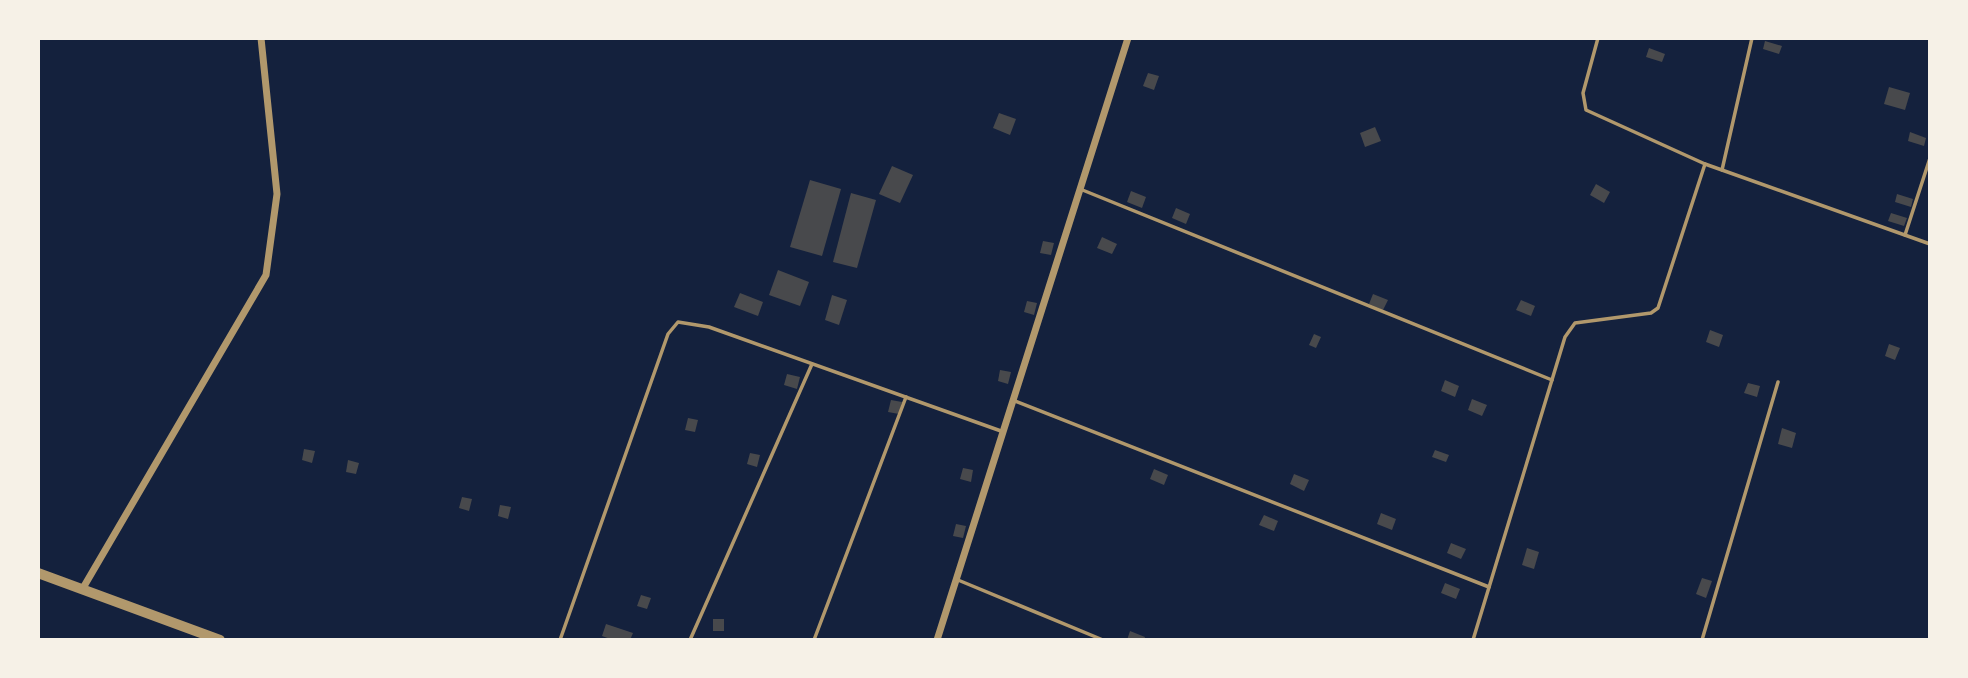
<svg xmlns="http://www.w3.org/2000/svg" width="1968" height="678" font-family="'IBM Plex Sans',sans-serif">
  <style>
    .building { fill: #48494c }
    .lines { fill: none; stroke-linecap: round; stroke-linejoin: round }
    .service { stroke: #b1986c; stroke-width: 3.5 }
    .minor { stroke: #b1986c; stroke-width: 7 }
    .tertiary { stroke: #b1986c; stroke-width: 10 }
  </style>
  <rect width="100%" height="100%" fill="#14213d"/>
  <g class="building">
    <polygon points="1765,41 1782,46 1779,54 1763,49"/>
    <polygon points="1649,48 1665,54 1662,62 1646,57"/>
    <polygon points="1148,73 1159,76 1154,90 1143,86"/>
    <polygon points="1889,87 1910,93 1905,110 1884,104"/>
    <polygon points="999,113 1016,119 1010,135 993,128"/>
    <polygon points="1375,127 1381,141 1365,147 1360,133"/>
    <polygon points="1910,132 1926,138 1924,146 1908,141"/>
    <polygon points="892,166 913,175 900,203 879,194"/>
    <polygon points="810,180 841,189 822,256 790,247"/>
    <polygon points="1596,184 1610,192 1604,203 1590,195"/>
    <polygon points="1131,191 1146,197 1142,208 1127,202"/>
    <polygon points="851,193 876,200 857,268 833,262"/>
    <polygon points="1897,194 1913,199 1911,207 1895,202"/>
    <polygon points="1176,208 1190,214 1186,224 1172,218"/>
    <polygon points="1891,213 1907,218 1904,226 1888,221"/>
    <polygon points="1102,237 1117,244 1112,254 1097,248"/>
    <polygon points="1043,241 1054,243 1051,255 1040,253"/>
    <polygon points="778,270 809,282 800,306 769,295"/>
    <polygon points="740,293 763,302 758,316 734,307"/>
    <polygon points="1373,294 1388,300 1383,310 1369,304"/>
    <polygon points="832,295 847,300 839,325 825,320"/>
    <polygon points="1521,300 1535,306 1531,316 1516,310"/>
    <polygon points="1027,301 1037,303 1034,315 1024,312"/>
    <polygon points="1710,330 1723,335 1719,347 1706,342"/>
    <polygon points="1314,334 1321,337 1316,348 1309,345"/>
    <polygon points="1889,344 1900,348 1895,360 1885,356"/>
    <polygon points="1000,370 1011,372 1008,384 998,381"/>
    <polygon points="787,374 800,377 797,389 784,385"/>
    <polygon points="1445,380 1459,386 1455,397 1441,391"/>
    <polygon points="1748,383 1760,386 1757,397 1744,393"/>
    <polygon points="1472,399 1487,405 1482,416 1468,410"/>
    <polygon points="891,400 902,402 899,414 888,412"/>
    <polygon points="688,418 698,420 695,432 685,430"/>
    <polygon points="1782,428 1796,433 1792,448 1778,444"/>
    <polygon points="304,449 315,451 312,463 302,460"/>
    <polygon points="1435,450 1449,455 1446,462 1432,457"/>
    <polygon points="750,453 760,455 757,467 747,464"/>
    <polygon points="348,460 359,463 356,474 346,472"/>
    <polygon points="963,468 973,470 971,482 960,479"/>
    <polygon points="1154,469 1168,475 1164,485 1150,479"/>
    <polygon points="1294,474 1309,480 1304,491 1290,484"/>
    <polygon points="462,497 472,499 469,511 459,508"/>
    <polygon points="500,505 511,507 508,519 498,516"/>
    <polygon points="1381,513 1396,519 1392,530 1377,524"/>
    <polygon points="1264,515 1278,521 1274,531 1259,525"/>
    <polygon points="956,524 966,526 963,538 953,536"/>
    <polygon points="1451,543 1466,549 1461,559 1447,553"/>
    <polygon points="1527,548 1539,552 1534,569 1522,565"/>
    <polygon points="1702,578 1712,581 1706,598 1696,594"/>
    <polygon points="1445,583 1460,589 1456,599 1441,593"/>
    <polygon points="641,595 651,598 647,609 637,606"/>
    <rect x="713" y="619" width="11" height="12"/>
    <polygon points="606,624 633,633 630,640 613,640 602,636"/>
    <polygon points="1130,631 1145,637 1144,640 1127,640"/>
  </g>
  <g class="lines">
    <g class="service">
      <polyline points="1705,164 1930,244"/>
      <polyline points="1722,170 1752,38"/>
      <polyline points="1080,189 1552,380"/>
      <polyline points="1905,235 1930,158"/>
      <polyline points="1015,401 1489,587"/>
      <polyline points="958,580 1103,640"/>
      <polyline points="560,640 668,334 678,322 709,327 1001,431"/>
      <polyline points="690,640 812,364"/>
      <polyline points="814,640 906,397"/>
      <polyline points="1473,640 1565,337 1575,323 1651,313 1658,308 1705,164 1586,110 1583,93 1598,38"/>
      <polyline points="1702,640 1778,382"/>
    </g>
    <g class="minor">
      <polyline points="83,588 266,275 277,194 261,38"/>
      <polyline points="937,640 1128,38"/>
    </g>
    <polyline class="tertiary" points="38,573 220,640"/>
  </g>
  <rect width="1968" height="678" fill="none" stroke="#f6f1e7" stroke-width="80"/>
</svg>
